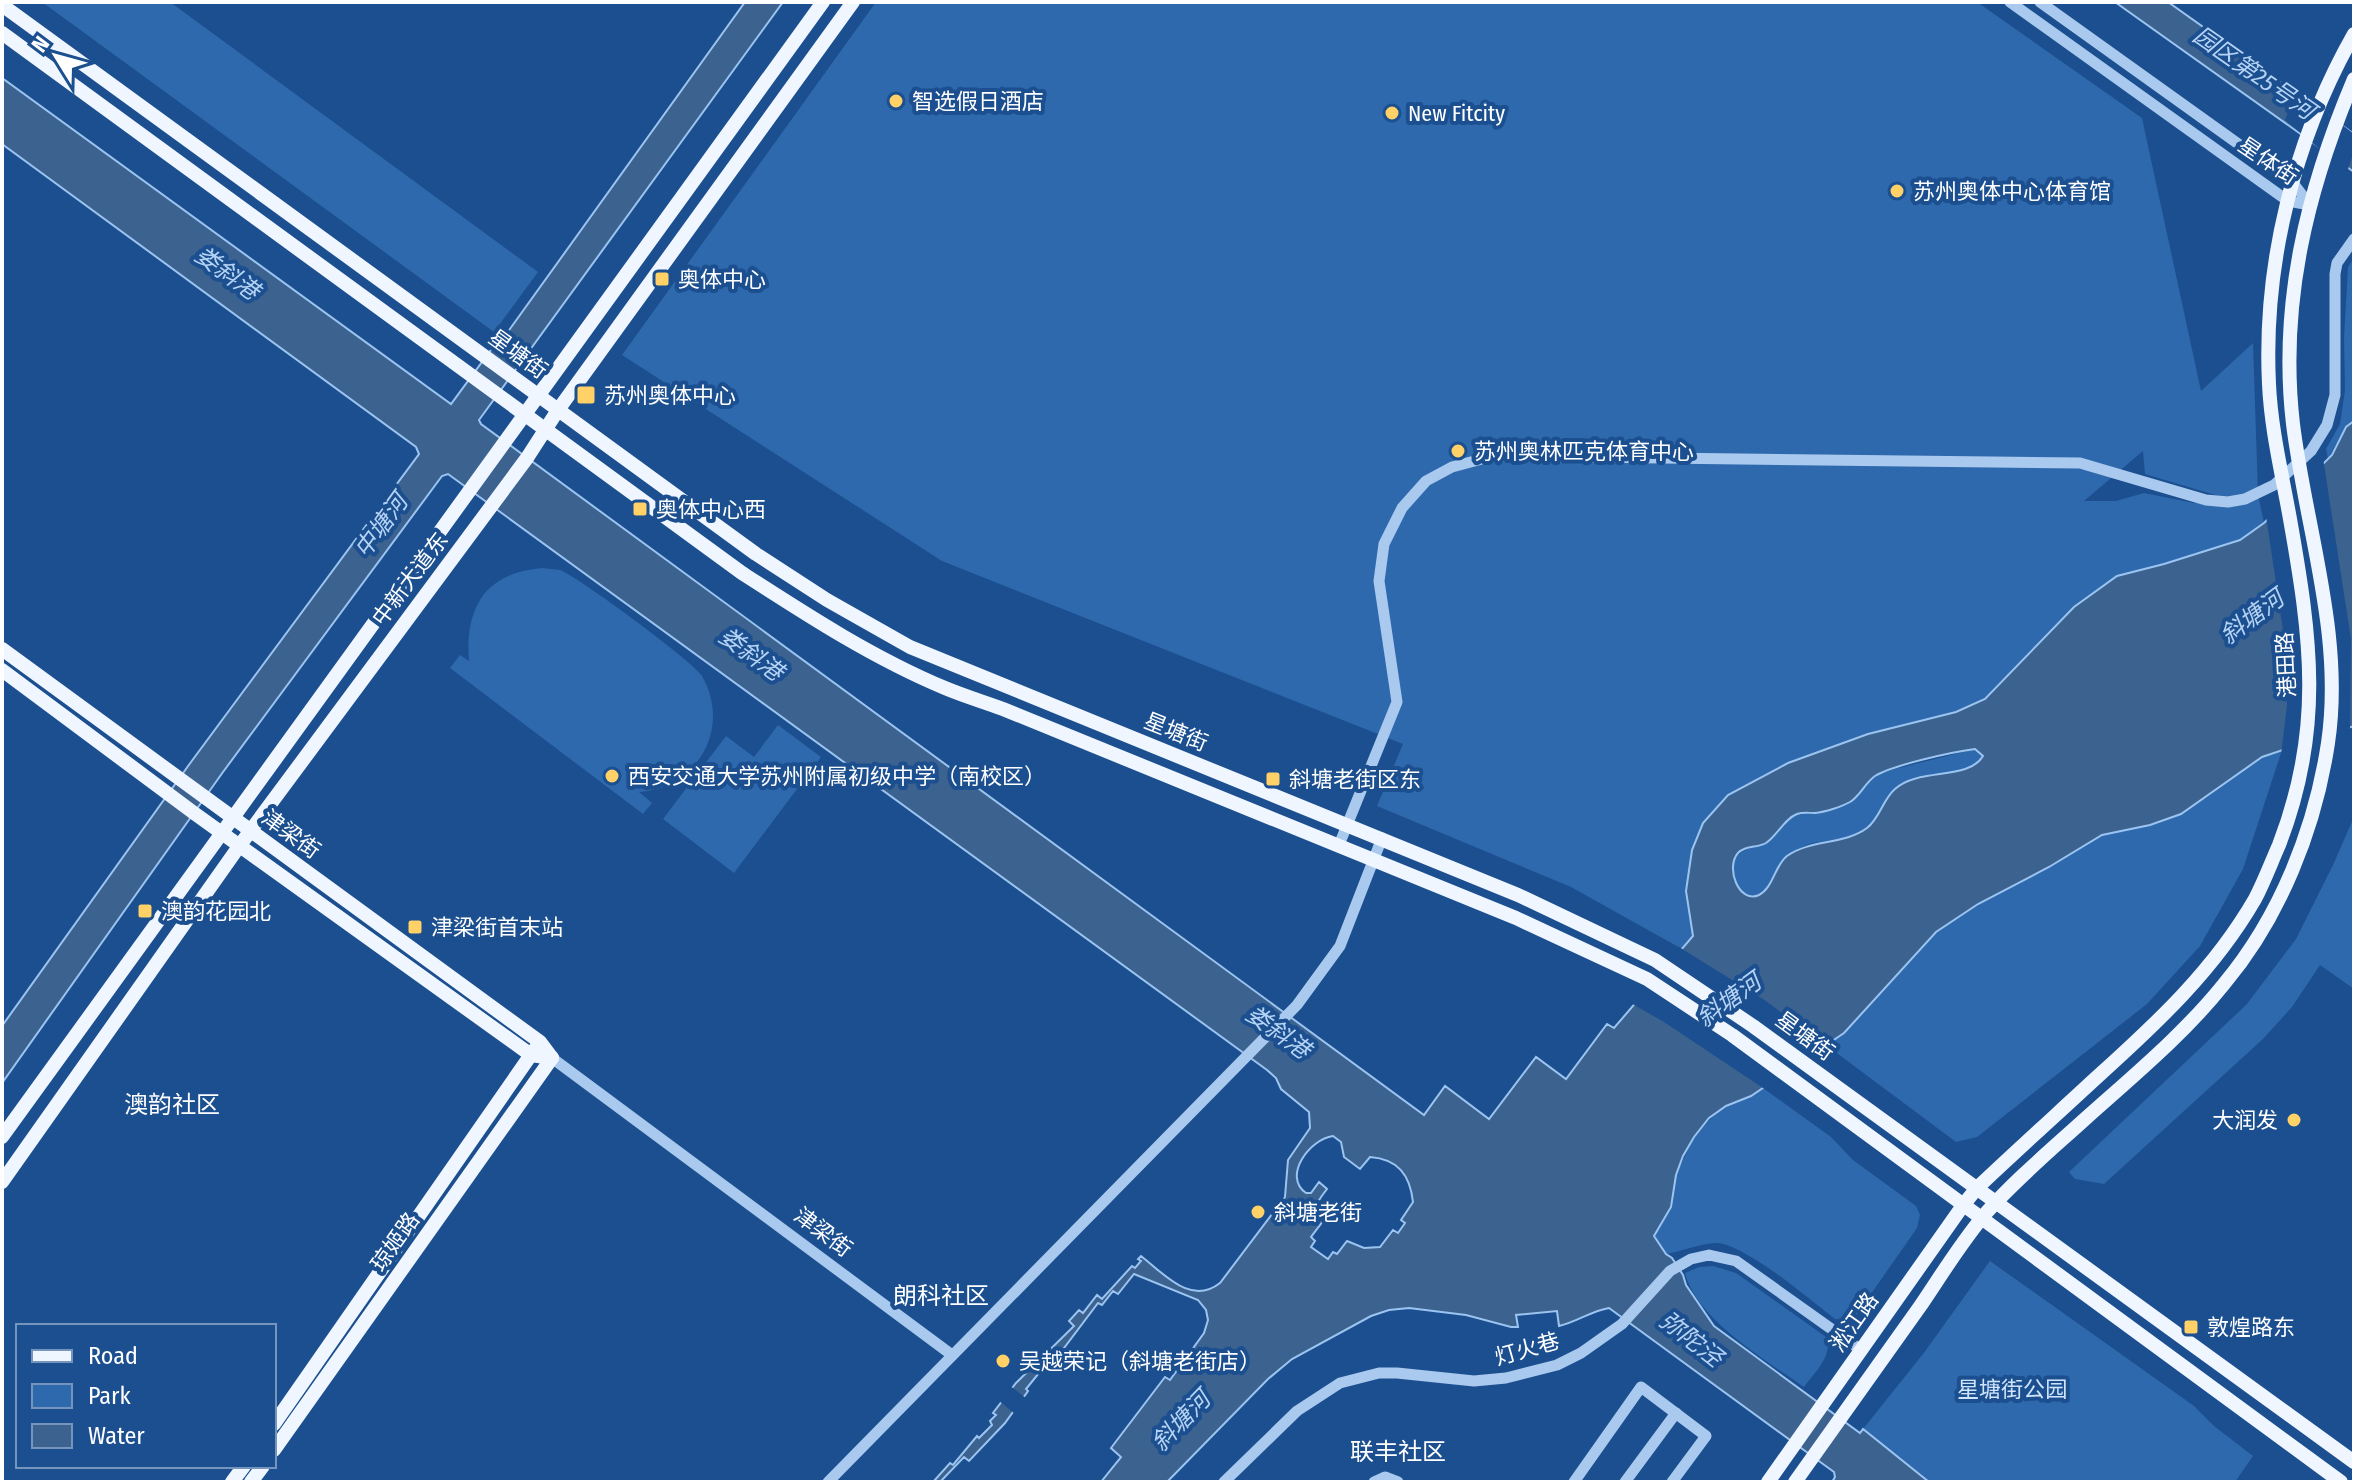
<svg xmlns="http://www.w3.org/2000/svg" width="2356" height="1484" font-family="'Fira Sans Condensed','Noto Sans SC',sans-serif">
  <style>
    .green { fill: #2e69ad; fill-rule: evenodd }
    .water { fill: #3c6290; stroke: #9cc4f0; stroke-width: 2; fill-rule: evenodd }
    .pier { fill: #1b4f8f }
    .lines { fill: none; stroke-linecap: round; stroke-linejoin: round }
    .minor { stroke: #a9c9ee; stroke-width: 11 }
    .major { stroke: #f0f6ff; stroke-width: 14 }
    .poi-dot { fill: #ffd166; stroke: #1b4f8f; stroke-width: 3 }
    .labels { text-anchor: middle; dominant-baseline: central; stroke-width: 8; stroke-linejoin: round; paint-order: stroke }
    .poi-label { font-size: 22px; fill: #fff; stroke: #1b4f8f; text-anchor: start }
    .street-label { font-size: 22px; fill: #fff; stroke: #1b4f8f }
    .park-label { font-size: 22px; fill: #cfe3fa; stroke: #1b4f8f }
    .water-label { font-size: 24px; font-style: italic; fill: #b5d3f5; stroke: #1b4f8f }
    .neighbourhood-label { font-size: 24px; fill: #fff; stroke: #1b4f8f }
  </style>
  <rect width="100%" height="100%" fill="#1b4f8f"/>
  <g class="green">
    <polygon points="42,2 170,2 538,272 494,332"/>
    <path d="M 876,2 L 1977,2 L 2142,118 L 2201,391 L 2253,343 L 2258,494 L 2264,523 L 2240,540 L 2164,564 L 2117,576 L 2074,607 L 1985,699 L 1956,712 L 1868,734 L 1788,763 L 1728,795 L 1686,891 L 1693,936 L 1682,949 L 1571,887 L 1377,806 L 1403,744 L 942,561 L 622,355 ZM 2143,451 L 2145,474 L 2222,497 L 2239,497 L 2194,503 L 2144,493 L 2116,501 L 2084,501 Z"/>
    <polygon points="2354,258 2354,421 2345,427 2328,459 2326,449 2340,424 2345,390 2344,338 2348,267"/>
    <path d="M 542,568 C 547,569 555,569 560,570 C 577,576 694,662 702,676 C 732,729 697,788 639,792 L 652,803 L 643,814 L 450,668 L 460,655 L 469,661 C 465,607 485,573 542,568 Z"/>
    <polygon points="778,725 821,757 734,873 663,819 726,736 754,757"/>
    <path d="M 1975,749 L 1983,756 C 1969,779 1932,770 1910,779 C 1887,789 1885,816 1866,829 C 1851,839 1830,840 1813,843 C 1805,845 1792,852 1786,857 C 1774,867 1766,907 1745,893 C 1738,888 1734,882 1733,873 C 1731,845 1758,851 1774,837 C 1781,830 1786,821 1795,815 L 1814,813 L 1849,803 L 1869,781 L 1883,772 Z"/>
    <polygon points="2282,750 2243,869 2200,946 2147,1004 1977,1137 1956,1142 1826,1045 1844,1033 1936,932 1978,904 2049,867 2102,835 2206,798 2262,757"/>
    <polygon points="2354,817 2354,989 2320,965 2292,1007 2263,1039 2104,1184 2075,1179 2069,1172 2247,1004 2296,939 2333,865"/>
    <path d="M 1763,1088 L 1831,1137 L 1853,1160 L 1916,1206 L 1920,1215 L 1917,1228 L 1855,1317 L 1848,1321 L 1835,1319 C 1810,1300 1743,1242 1715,1243 C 1699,1244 1682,1251 1666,1254 L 1656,1241 L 1655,1231 L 1671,1207 L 1676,1175 L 1694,1137 L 1717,1112 Z"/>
    <polygon points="1990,1261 2194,1406 2214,1426 2253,1456 2235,1482 1929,1482 1863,1429 1923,1354"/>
    <path d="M 1713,1266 L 1736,1273 L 1826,1337 C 1834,1355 1814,1373 1804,1387 C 1767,1361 1696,1319 1685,1273 L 1699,1267 Z"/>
  </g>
  <g class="water">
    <path d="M 745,2 L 783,2 L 479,420 L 481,424 L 1424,1115 L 1445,1086 L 1489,1119 L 1536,1057 L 1566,1079 L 1607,1024 L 1614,1028 L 1693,936 L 1686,891 L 1692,850 L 1703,823 L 1728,795 L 1788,763 L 1868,734 L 1956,712 L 1985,699 L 2074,607 L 2117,576 L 2164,564 L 2240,540 L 2264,523 L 2332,455 L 2346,427 L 2354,421 L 2354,726 L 2262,757 L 2181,814 L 2150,825 L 2102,835 L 2049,867 L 1978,904 L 1936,932 L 1844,1033 L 1751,1096 L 1726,1106 L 1709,1118 L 1694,1137 L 1683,1156 L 1676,1175 L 1671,1207 L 1654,1236 L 1666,1254 L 1672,1258 L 1683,1275 L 1686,1285 L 1714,1326 L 1860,1433 L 1863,1429 L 1929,1482 L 1832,1482 L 1835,1477 L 1834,1472 L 1609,1308 C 1591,1311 1577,1322 1559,1326 L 1557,1311 L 1516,1315 L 1518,1327 L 1511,1327 L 1466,1315 L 1409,1308 L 1389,1310 L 1371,1316 L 1292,1359 L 1268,1379 L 1167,1482 L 1101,1482 L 1121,1457 L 1111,1448 L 1165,1377 L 1170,1380 L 1204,1333 L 1208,1320 L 1206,1310 L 1198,1300 L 1134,1274 L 1118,1294 L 1113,1291 L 1102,1305 L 1098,1303 L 1058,1356 L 1056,1355 L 1049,1364 L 1047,1363 L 1026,1389 L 1028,1391 L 1005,1423 L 969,1461 L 964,1457 L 940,1482 L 933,1482 L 950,1463 L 953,1465 L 977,1436 L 979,1438 L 992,1425 L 990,1421 L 996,1415 L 993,1413 L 1016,1383 L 1074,1326 L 1069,1321 L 1079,1310 L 1083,1313 L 1097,1295 L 1102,1299 L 1132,1266 L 1135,1268 L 1141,1261 L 1138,1259 L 1141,1256 C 1164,1274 1191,1306 1220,1283 L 1285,1197 L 1288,1160 L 1310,1128 L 1309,1112 L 1281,1089 L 1276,1078 L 1267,1070 L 448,474 L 442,476 L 223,772 L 2,1083 L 2,1026 L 191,762 L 419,454 L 416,447 L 2,144 L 2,78 L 451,404 L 499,339 L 502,340 ZM 1975,749 L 1983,756 C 1968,781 1919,767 1895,789 C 1883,799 1880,818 1867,828 C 1844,845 1811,839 1787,856 C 1775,865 1773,888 1759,895 C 1739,904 1725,868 1738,853 C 1745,845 1758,848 1766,843 C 1778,835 1784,819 1797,814 C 1803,812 1809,813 1815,813 C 1825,812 1841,807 1850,802 C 1860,796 1865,783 1875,776 C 1893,765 1952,752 1975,749 ZM 1333,1136 L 1341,1142 L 1344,1157 L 1360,1169 L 1370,1157 C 1398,1159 1410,1175 1413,1202 L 1401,1220 L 1405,1223 L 1398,1233 L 1393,1230 L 1380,1247 L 1364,1248 L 1347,1241 L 1337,1254 L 1333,1252 L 1328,1259 L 1311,1247 L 1315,1241 L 1311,1237 L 1323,1221 C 1310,1209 1318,1201 1327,1189 L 1319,1182 L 1311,1193 L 1306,1193 C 1282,1176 1310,1139 1333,1136 Z"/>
    <polygon points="2115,2 2168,2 2354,134 2354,172"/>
  </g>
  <g class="pier">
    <polygon points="2297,90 2354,134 2354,151 2347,172 2285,120"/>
    <polygon points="2323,458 2351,639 2350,732 2281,755 2287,705 2286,650 2266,516"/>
    <polygon points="1679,947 1766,1001 1829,1048 1766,1090 1664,1022 1629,1002"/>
    <polygon points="1009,1385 1027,1399 1015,1414 998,1400"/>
  </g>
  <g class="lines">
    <g class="minor">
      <polyline points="2010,2 2288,201 2310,205"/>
      <polyline points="2040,2 2293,183 2310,205"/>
      <polyline points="1339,845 1397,702 1379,581 1384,544 1402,508 1426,481 1452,467 1493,456 2080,463 2206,500 2228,502 2245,499 2274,485 2311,451 2327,425 2335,395 2335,274 2337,263 2354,239"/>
      <polyline points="552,1058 952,1355"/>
      <polyline points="828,1482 1297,1005 1340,946 1382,838"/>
      <polyline points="1224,1482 1297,1411 1340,1383 1379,1373 1397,1373 1474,1381 1506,1378 1557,1365 1581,1353 1622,1324 1670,1271 1691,1259 1709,1255 1736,1261 1861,1350"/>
      <polyline points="1374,1482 1385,1477 1398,1482"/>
      <polyline points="1574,1482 1641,1387 1706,1436 1672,1482"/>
      <polyline points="1625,1482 1676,1413"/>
    </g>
    <g class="major">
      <polyline points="2,5 756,554 827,600 910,647 1518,895 1655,960 1753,1026 2354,1462"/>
      <path d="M 2,33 L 742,573 C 807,615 873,658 945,688 C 964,696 984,702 1003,709 L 1516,918 L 1647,979 L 1732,1035 L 2341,1482"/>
      <polyline points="2,649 540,1042 552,1058"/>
      <polyline points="2,670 194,813 531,1055 552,1058"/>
      <polyline points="2,1137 823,2"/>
      <polyline points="2,1182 240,845 527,458 558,410 853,2"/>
      <polyline points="274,1424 535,1049"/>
      <polyline points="274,1450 552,1058"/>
      <polyline points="232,1482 244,1466"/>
      <polyline points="251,1482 263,1466"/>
      <path d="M 1768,1482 L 1964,1204 L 1977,1188 C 2016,1151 2056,1115 2096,1078 C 2157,1023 2214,970 2255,899 C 2264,882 2271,863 2279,845 C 2324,729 2311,638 2290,519 C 2282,474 2271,429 2269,384 C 2263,263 2295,138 2354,34"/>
      <path d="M 1795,1482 C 1837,1423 1879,1364 1921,1305 C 1942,1274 1962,1241 1986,1213 C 2016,1179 2052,1149 2085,1119 C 2133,1076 2184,1034 2224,984 C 2280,917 2315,829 2328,743 C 2344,636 2306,529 2293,424 C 2279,304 2307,190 2354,79"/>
    </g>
  </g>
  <g class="poi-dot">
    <circle cx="896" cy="101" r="8"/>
    <circle cx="1392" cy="113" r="8"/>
    <circle cx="1897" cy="191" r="8"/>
    <rect x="654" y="271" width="16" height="16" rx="4"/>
    <rect x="576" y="385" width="20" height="20" rx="4"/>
    <circle cx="1458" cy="451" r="8"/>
    <rect x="632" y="501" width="16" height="16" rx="4"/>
    <circle cx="612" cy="776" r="8"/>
    <rect x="1265" y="771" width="16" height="16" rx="4"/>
    <rect x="137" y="903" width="16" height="16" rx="4"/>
    <rect x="407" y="919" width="16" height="16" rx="4"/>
    <circle cx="2294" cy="1120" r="8"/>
    <circle cx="1258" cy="1212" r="8"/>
    <rect x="2183" y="1319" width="16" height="16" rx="4"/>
    <circle cx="1003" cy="1361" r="8"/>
  </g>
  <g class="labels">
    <g class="poi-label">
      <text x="912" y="101">智选假日酒店</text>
      <text x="1408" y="113">New Fitcity</text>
      <text x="1913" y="191">苏州奥体中心体育馆</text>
      <text x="678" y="279">奥体中心</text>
      <text x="604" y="395">苏州奥体中心</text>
      <text x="1474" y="451">苏州奥林匹克体育中心</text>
      <text x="656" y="509">奥体中心西</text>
      <text x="628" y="776">西安交通大学苏州附属初级中学（南校区）</text>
      <text x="1289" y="779">斜塘老街区东</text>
      <text x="161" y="911">澳韵花园北</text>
      <text x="431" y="927">津梁街首末站</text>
      <text x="2278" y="1120" text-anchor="end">大润发</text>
      <text x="1274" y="1212">斜塘老街</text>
      <text x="2207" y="1327">敦煌路东</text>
      <text x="1019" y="1361">吴越荣记（斜塘老街店）</text>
    </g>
    <g class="street-label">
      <text transform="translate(2268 161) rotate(34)">星体街</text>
      <text transform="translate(518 354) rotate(36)">星塘街</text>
      <text transform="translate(410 579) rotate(-53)">中新大道东</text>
      <text transform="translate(2286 665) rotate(-93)">港田路</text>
      <text transform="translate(1176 732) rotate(22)">星塘街</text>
      <text transform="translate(291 834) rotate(36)">津梁街</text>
      <text transform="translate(1805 1036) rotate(36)">星塘街</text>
      <text transform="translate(823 1232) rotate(37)">津梁街</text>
      <text transform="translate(395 1242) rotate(-55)">琼姬路</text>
      <text transform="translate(1854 1322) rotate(-55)">淞江路</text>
      <text transform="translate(1527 1349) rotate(-16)">灯火巷</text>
    </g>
    <g class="park-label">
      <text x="2012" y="1389">星塘街公园</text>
    </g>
    <g class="water-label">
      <text transform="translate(2254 73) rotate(35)">园区第25号河</text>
      <text transform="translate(227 273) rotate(36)">娄斜港</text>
      <text transform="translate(381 526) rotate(-54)">中塘河</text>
      <text transform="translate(2252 617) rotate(-37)">斜塘河</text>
      <text transform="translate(751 654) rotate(36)">娄斜港</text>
      <text transform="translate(1729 1000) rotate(-36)">斜塘河</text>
      <text transform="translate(1278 1032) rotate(36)">娄斜港</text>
      <text transform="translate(1691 1339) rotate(38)">弥陀泾</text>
      <text transform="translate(1181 1421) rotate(-46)">斜塘河</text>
    </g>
    <g class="neighbourhood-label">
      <text x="172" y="1105">澳韵社区</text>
      <text x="941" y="1296">朗科社区</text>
      <text x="1398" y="1452">联丰社区</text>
    </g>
  </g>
  <rect width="2356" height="1484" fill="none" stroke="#ffffff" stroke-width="8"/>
  <rect x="16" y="1324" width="260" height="144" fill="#1b4f8f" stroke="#7695bc" stroke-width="2"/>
  <rect x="32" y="1350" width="40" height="12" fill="#f0f6ff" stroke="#7695bc" stroke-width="2"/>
  <text x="88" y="1364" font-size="24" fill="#ffffff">Road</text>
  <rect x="32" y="1384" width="40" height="24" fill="#2e69ad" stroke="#7695bc" stroke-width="2"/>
  <text x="88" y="1404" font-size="24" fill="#ffffff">Park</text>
  <rect x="32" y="1424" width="40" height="24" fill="#3c6290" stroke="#7695bc" stroke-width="2"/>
  <text x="88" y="1444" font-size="24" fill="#ffffff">Water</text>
  <g transform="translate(56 56) rotate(307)" stroke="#1b4f8f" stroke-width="6" paint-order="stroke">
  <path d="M0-6L14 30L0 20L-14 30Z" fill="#ffffff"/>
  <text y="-12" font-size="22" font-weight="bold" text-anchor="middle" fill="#ffffff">N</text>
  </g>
</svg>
